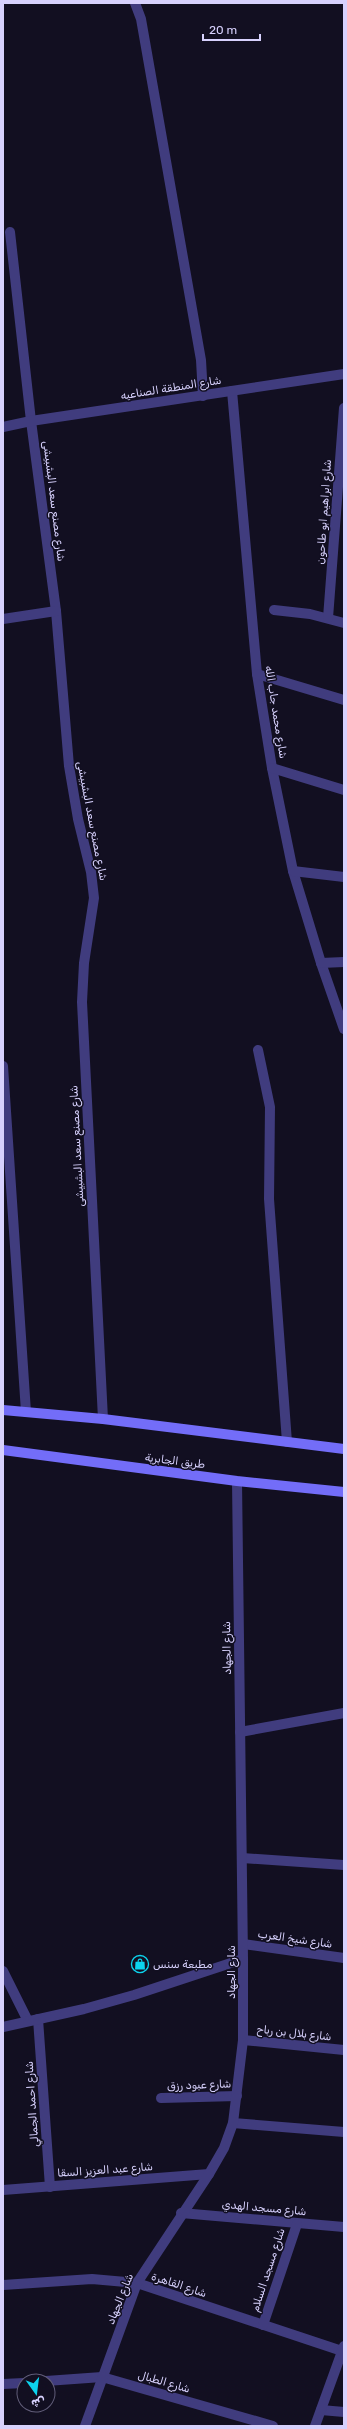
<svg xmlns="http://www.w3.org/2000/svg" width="347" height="2429" font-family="Rubik,'Noto Naskh Arabic',sans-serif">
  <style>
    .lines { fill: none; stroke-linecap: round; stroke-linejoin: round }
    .lane { stroke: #403c7e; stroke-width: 10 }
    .street { stroke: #403c7e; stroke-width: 10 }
    .secondary { stroke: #736df8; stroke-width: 10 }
    .labels { text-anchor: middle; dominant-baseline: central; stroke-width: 3; stroke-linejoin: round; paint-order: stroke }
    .street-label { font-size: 11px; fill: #d7d1fd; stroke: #120f21 }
    .poi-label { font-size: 11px; fill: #d7d1fd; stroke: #120f21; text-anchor: start }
  </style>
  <rect width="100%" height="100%" fill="#120f21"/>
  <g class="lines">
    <g class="lane">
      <polyline points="135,3 141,19 201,360 203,396"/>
      <polyline points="10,232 31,421"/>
    </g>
    <g class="street">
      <polyline points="232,391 257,674 272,768 293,871 321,963 344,1029"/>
      <polyline points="31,421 56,611 69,766 78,819 91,872 94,898 84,963 82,1002 103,1419"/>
      <polyline points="3,427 31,421 344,374"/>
      <polyline points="274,610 310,614 344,623"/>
      <polyline points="328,618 344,408"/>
      <polyline points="3,619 56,611"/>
      <polyline points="257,674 344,700"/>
      <polyline points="272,768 344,790"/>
      <polyline points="293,871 344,877"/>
      <polyline points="321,963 344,962"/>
      <polyline points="258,1050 270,1107 269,1199 287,1442"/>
      <polyline points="3,1066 26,1412"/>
      <polyline points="240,1732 344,1713"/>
      <polyline points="242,1858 344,1865"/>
      <polyline points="243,1944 344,1958"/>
      <polyline points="3,1971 28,2021"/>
      <polyline points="38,2019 50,2187"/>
      <polyline points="3,2027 84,2009 134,1995 243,1959"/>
      <polyline points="243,2040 344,2050"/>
      <polyline points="161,2098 237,2096"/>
      <polyline points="233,2123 344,2132"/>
      <polyline points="3,2190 209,2174"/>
      <polyline points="181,2213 344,2227"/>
      <polyline points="3,2285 92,2279 137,2283 342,2351"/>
      <polyline points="263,2325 297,2224"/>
      <polyline points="46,2381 102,2377 273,2426"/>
      <polyline points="3,2384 24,2383"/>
      <polyline points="321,2410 344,2412"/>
      <polyline points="85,2426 137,2283 209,2174 224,2148 233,2123 243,2040 243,1959 237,1481"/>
      <polyline points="315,2426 344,2346"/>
    </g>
    <g class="secondary">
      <polyline points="3,1410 103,1419 344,1449"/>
      <polyline points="3,1450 237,1481 344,1492"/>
    </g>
  </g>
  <defs>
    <g id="shop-ring" transform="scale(0.9)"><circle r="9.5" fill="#120f21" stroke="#0cd3ee" stroke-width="1.5"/><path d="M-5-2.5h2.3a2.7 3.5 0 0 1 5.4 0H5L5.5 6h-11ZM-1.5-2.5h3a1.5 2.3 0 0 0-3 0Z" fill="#0cd3ee"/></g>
  </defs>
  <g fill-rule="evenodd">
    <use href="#shop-ring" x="140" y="1964"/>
  </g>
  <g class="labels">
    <g class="street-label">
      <text transform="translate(171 388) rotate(-9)">شارع المنطقة الصناعيه</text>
      <text transform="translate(54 501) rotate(83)">شارع مصنع سعد البشبيشى</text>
      <text transform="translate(324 512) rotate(-86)">شارع ابراهيم ابو طاحون</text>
      <text transform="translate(276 712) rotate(81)">شارع محمد جاب الله</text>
      <text transform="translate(92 821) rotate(79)">شارع مصنع سعد البشبيشى</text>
      <text transform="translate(77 1146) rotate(-93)">شارع مصنع سعد البشبيشى</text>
      <text transform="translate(175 1461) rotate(7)">طريق الجابرية</text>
      <text transform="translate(227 1648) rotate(-91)">شارع الجهاد</text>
      <text transform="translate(295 1939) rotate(8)">شارع شيخ العرب</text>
      <text transform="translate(231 1972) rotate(-90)">شارع الجهاد</text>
      <text transform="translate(294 2033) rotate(6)">شارع بلال بن رباح</text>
      <text transform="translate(199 2085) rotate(-2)">شارع عبود رزق</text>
      <text transform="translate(32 2104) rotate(-94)">شارع احمد الجمالي</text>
      <text transform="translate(105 2170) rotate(-4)">شارع عبد العزيز السقا</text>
      <text transform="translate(264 2208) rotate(5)">شارع مسجد الهدي</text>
      <text transform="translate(268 2270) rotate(-72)">شارع مسجد السلام</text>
      <text transform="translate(179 2285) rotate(18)">شارع القاهرة</text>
      <text transform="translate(120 2299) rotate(-68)">شارع الجهاد</text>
      <text transform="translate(164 2382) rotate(16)">شارع الطبال</text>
    </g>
    <g class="poi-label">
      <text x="153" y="1964">مطبعة سنس</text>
    </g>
  </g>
  <rect width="347" height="2429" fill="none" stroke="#d7d1fd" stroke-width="8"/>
  <g transform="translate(36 2393) rotate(166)"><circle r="19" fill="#120f21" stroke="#615d79"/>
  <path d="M0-3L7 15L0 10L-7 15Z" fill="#0cd3ee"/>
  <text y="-6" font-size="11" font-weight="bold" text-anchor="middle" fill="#d7d1fd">ش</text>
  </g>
  <path d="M203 34v6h57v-6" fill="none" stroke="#d7d1fd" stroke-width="2"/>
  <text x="209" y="34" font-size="12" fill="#d7d1fd" stroke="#120f21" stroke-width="3" paint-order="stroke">20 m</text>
</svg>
